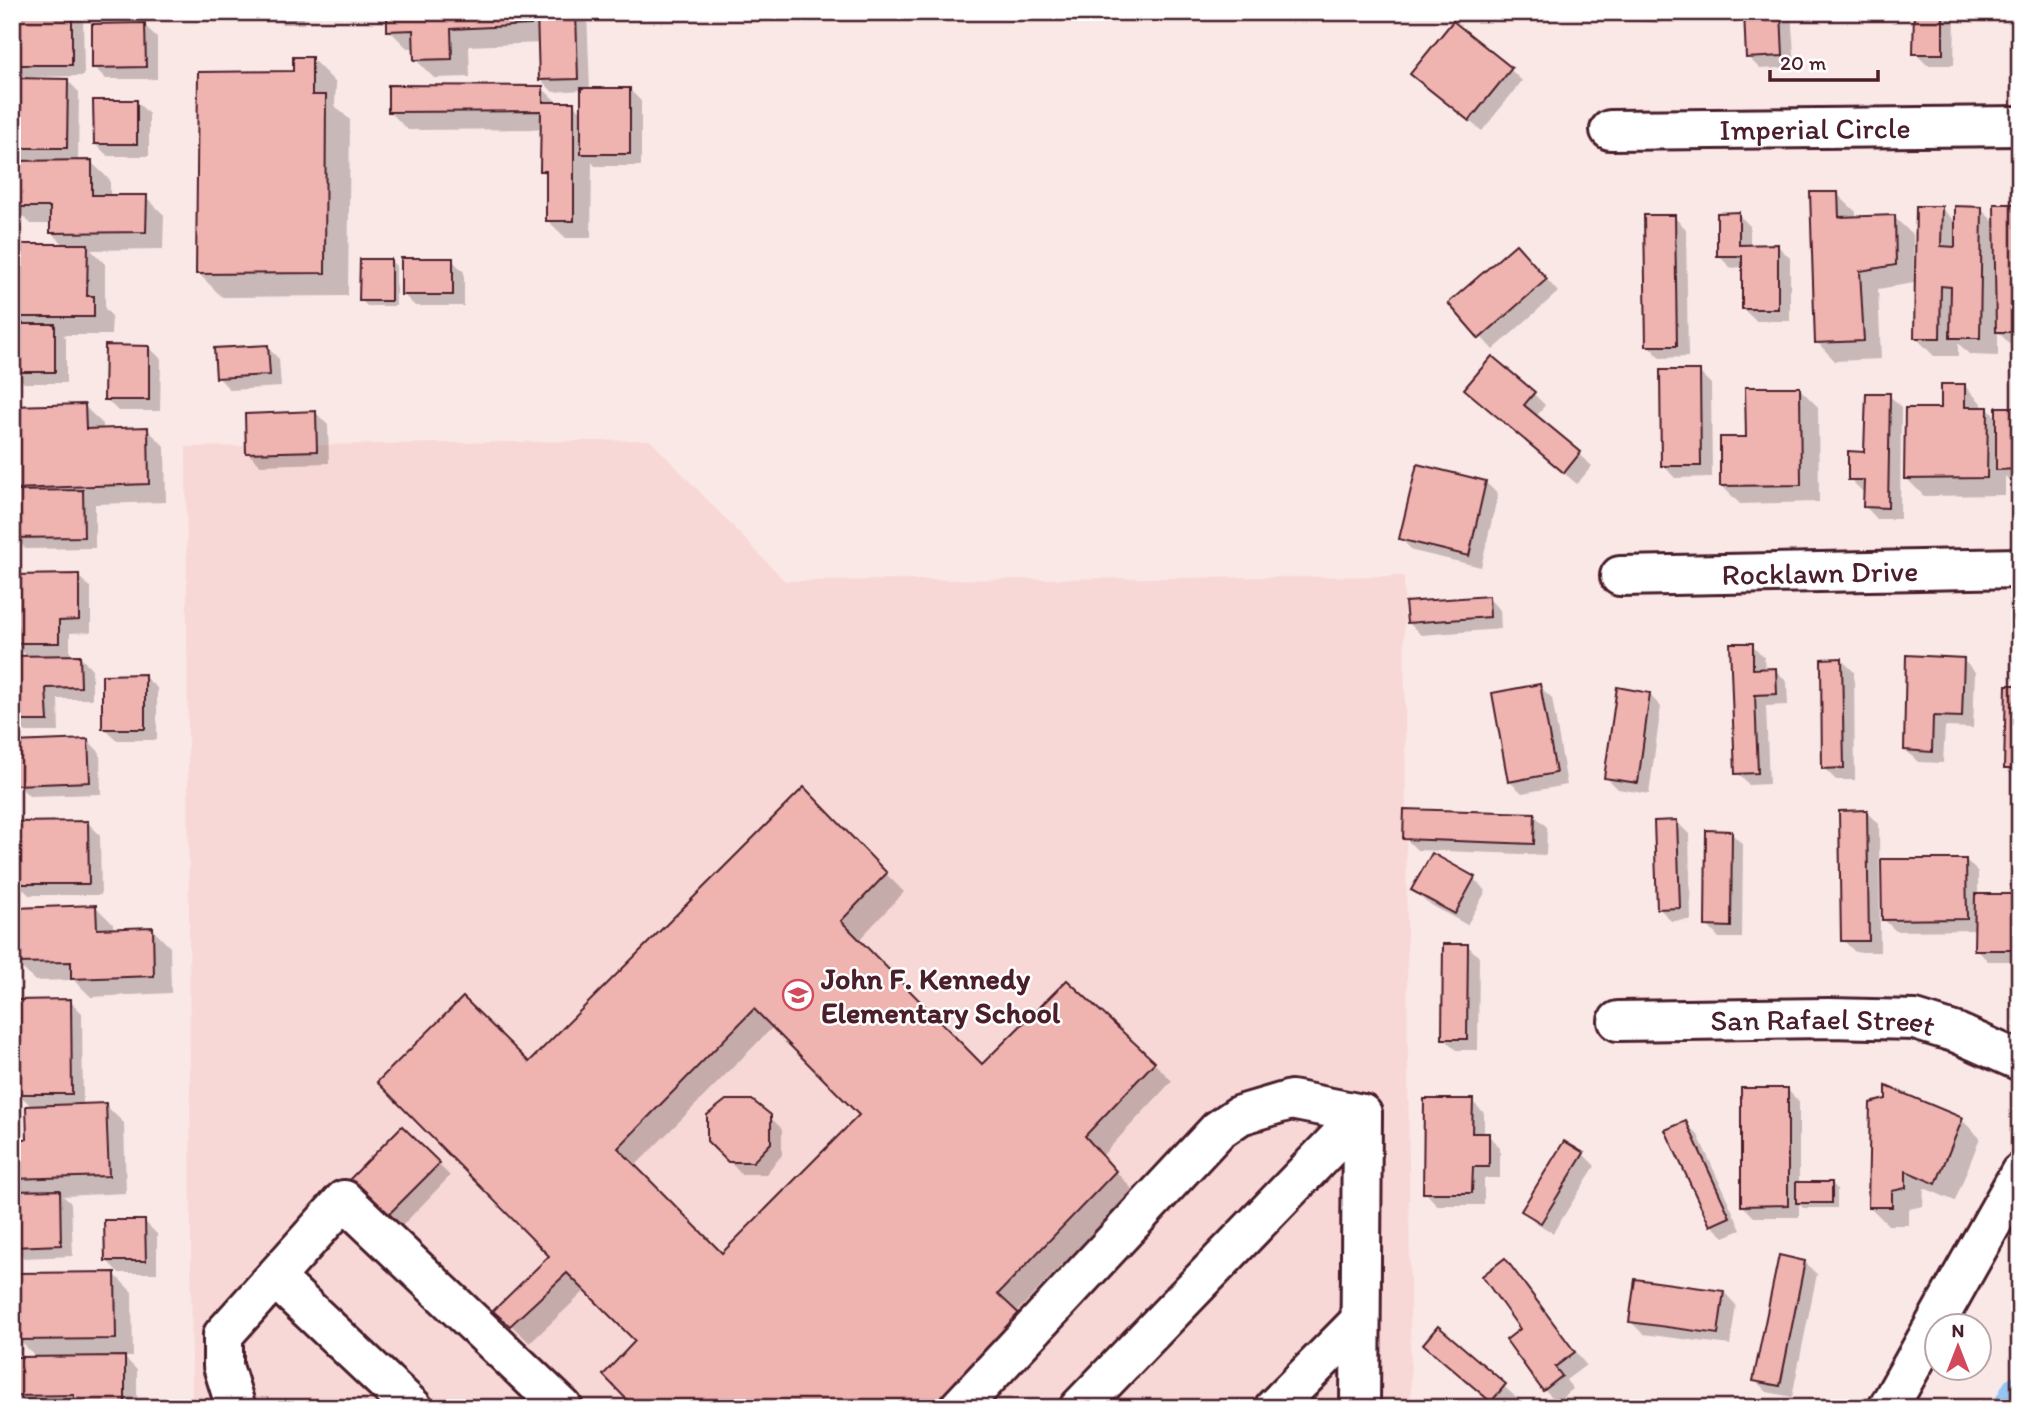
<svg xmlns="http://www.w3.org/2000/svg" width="2032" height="1420" font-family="Itim,sans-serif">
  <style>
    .built { fill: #f7d8d6 }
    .shadow { fill: #0003; fill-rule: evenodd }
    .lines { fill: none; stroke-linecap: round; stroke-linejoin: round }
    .canal { stroke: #95c5f1; stroke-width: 38 }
    .building { fill: #f0b4b0; stroke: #4a1f2b; stroke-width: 2; fill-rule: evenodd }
    .minor-casing { stroke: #4a1f2b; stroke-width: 44 }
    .minor { stroke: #fff; stroke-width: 38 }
    .labels { text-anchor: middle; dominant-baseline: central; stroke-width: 5; stroke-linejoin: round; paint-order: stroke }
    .street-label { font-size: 30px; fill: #4a1f2b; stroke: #fff }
    .poi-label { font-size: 30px; font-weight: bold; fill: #4a1f2b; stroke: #fff; text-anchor: start }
  </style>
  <rect width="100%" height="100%" fill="#fae8e7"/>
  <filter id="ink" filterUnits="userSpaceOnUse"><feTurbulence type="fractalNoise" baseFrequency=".0143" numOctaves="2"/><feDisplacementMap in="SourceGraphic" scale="14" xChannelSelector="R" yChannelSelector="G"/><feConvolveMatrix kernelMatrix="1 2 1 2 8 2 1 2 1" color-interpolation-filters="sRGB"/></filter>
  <g filter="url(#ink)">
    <polygon class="built" points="650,440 785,581 1404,576 1411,1408 192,1408 186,447"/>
    <g class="shadow">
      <polygon points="12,12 83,12 84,76 28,77 28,80 67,80 79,92 78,162 91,162 110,180 110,197 146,197 164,215 163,249 91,250 105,264 105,309 112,316 111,335 63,335 66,338 66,383 24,383 12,371 25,326 16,317 16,304 12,301 12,246 65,246 51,232 51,224 31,224 12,206 24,163 24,159 12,158 12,80 16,80 12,76"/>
      <polygon points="269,12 304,12 304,24 282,24"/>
      <polygon points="388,12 587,12 590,90 629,89 641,101 641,166 595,166 592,162 591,238 566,238 547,220 547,176 542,170 542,129 408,130 390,112 542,88 559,104 573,104 583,113 582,90 553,92 541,80 540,43 469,46 470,77 434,78 416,60 415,48 407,48 389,30"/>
      <polygon points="1617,12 1660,12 1660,23 1625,20"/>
      <polygon points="1746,12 1791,12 1795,67 1760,69 1748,57"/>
      <polygon points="1916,12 1955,12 1954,65 1927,65 1915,53"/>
      <polygon points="144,25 157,37 157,79 106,79 94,67"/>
      <polygon points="312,59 336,83 335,106 350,120 348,296 222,297 198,273 294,72"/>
      <polygon points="1510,69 1522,81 1482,131 1425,86"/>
      <polygon points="136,101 149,114 149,156 108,156 95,144"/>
      <polygon points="1837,194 1856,212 1856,218 1894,217 1913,235 1914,283 1878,289 1881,359 1835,361 1817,342"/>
      <polygon points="2019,206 2020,344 2010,344 1998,332 1998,356 1970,355 1958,343 1958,356 1934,356 1916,338 1941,208 1957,223 1981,209 1996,224"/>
      <polygon points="1738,214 1750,226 1750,246 1777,245 1790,258 1790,321 1756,321 1743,309 1743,267 1731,268 1719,256"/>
      <polygon points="1674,217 1686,229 1688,357 1660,358 1648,345"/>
      <polygon points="1528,258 1558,292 1493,350 1451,304"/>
      <polygon points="452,260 464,272 464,306 415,306 403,294"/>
      <polygon points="391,261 396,266 396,306 367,306 361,300"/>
      <polygon points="149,347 161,359 160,411 118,411 106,399"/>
      <polygon points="267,347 279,359 281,387 230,390 218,377"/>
      <polygon points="1699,372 1711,384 1712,477 1675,478 1663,465"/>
      <polygon points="1964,385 1982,404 1982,409 1988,409 1998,419 2020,409 2020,481 2010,481 2005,476 2005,495 1924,496 1906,478 1942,409"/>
      <polygon points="1799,388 1818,407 1819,502 1740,504 1721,485 1748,438"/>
      <polygon points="1533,393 1545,405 1536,417 1592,466 1577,484 1478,401"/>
      <polygon points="1889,395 1901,407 1900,519 1877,519 1865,506 1865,491 1862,491 1850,479 1866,453"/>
      <polygon points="84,406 103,424 103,430 147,429 165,447 166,502 95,504 95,548 26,549 14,537 12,489"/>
      <polygon points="316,413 328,425 329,463 260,465 248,453"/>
      <polygon points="1485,482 1498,494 1481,567 1413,551 1401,539"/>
      <polygon points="78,576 91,588 91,632 70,633 70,657 80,657 92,669 92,699 58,699 59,732 26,732 14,720 29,658 14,643"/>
      <polygon points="1488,598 1500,610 1501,629 1421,635 1409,623"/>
      <polygon points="1752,645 1764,657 1765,670 1775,670 1787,682 1788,705 1766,706 1769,784 1749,785 1737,773"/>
      <polygon points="1842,660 1854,672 1855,780 1836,780 1824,768"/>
      <polygon points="1963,660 1975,672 1973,728 1945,727 1943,763 1918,762 1905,749"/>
      <polygon points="144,676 157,688 157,740 116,740 104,728"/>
      <polygon points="1539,686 1552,698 1567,785 1522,793 1509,781"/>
      <polygon points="2020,687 2020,781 2018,781 2006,769"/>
      <polygon points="1649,694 1661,707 1649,794 1618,789 1606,777"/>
      <polygon points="88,740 100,753 101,794 29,796 17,784"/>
      <path d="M 804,790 L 904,892 L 858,941 L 982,1066 L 1154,1063 L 1172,1081 L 1102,1156 L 1133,1190 L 1016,1313 L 638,1342 L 586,1290 L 530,1343 L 496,1311 L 552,1256 L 529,1065 ZM 774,1026 L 862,1115 L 722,1256 L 634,1167 Z"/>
      <polygon points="1866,812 1879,824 1880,952 1855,952 1843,940"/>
      <polygon points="1534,815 1547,827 1546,855 1417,850 1405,838"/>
      <polygon points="1677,822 1689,834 1691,920 1671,921 1659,908"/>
      <polygon points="88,823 100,835 101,895 29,895 17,883"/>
      <polygon points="2020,823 2020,961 1988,961 1976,949 1977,930 1896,931 1883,919 1966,860 1978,872 1978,895 2018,895"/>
      <polygon points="1731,833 1743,845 1742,938 1719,938 1707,925"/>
      <polygon points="1474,879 1486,891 1467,925 1426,902 1413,890"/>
      <polygon points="96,907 114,925 114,930 152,929 170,947 171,993 91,997 74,980 35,981 17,963"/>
      <polygon points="1467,945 1479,957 1478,1050 1456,1050 1444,1038"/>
      <polygon points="70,1001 82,1013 83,1106 105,1105 124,1123 126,1193 63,1196 71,1203 73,1256 24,1258 12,1246 24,1193 12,1181 12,1141 28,1141 33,1108 19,1094"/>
      <polygon points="1787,1089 1799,1102 1799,1184 1832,1183 1837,1189 1837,1208 1803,1208 1799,1204 1799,1217 1754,1217 1742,1205"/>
      <polygon points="1472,1101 1484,1113 1484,1135 1488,1135 1500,1147 1500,1178 1484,1178 1484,1205 1437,1205 1425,1192"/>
      <polygon points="1872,1104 1962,1120 1980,1138 1955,1201 1924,1188 1923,1206 1909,1209 1909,1225 1888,1225 1869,1206"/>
      <polygon points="770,1117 782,1129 782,1155 766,1174 741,1174 709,1140"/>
      <polygon points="1686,1123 1698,1135 1741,1230 1724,1237 1711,1225"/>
      <polygon points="402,1128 450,1176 399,1229 350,1181"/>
      <polygon points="1583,1154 1595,1166 1553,1233 1535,1222 1523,1210"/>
      <polygon points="144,1221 157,1234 157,1273 119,1273 107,1261"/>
      <polygon points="1505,1261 1517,1273 1586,1365 1566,1380 1573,1389 1557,1402 1545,1390 1523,1329"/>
      <polygon points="1805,1262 1817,1274 1792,1397 1767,1392 1755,1380"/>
      <polygon points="114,1274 132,1292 133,1357 124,1357 137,1370 137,1408 29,1407 17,1395 38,1359 19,1340"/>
      <polygon points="1724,1292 1736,1305 1730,1345 1643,1334 1631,1322"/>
      <polygon points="1438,1329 1517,1398 1509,1408 1498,1408 1425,1344"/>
    </g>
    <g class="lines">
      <polyline class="canal" points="2012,1408 2020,1393"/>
    </g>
    <g class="building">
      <rect x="12" y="12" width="60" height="53"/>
      <polygon points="387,12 531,12 531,25 451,29 452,59 414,60 413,30 387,31"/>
      <polygon points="537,12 576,12 578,79 539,80"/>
      <polygon points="1744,12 1781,12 1783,56 1746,58"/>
      <polygon points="1914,12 1943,12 1943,54 1913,54"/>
      <polygon points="1453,21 1512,68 1469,121 1410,74"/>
      <polygon points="145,23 146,67 92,68 92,24"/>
      <polygon points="293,57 312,57 312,95 326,95 325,273 196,274 198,72 293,71"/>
      <polygon points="12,78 68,79 67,148 12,148"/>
      <polygon points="388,85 543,86 543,102 574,102 574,221 546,221 546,171 540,171 541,111 388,112"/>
      <rect x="581" y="88" width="49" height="66"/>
      <polygon points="93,100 137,100 137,144 94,144"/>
      <polygon points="92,160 92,195 147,195 146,232 50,233 50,207 12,207 12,161"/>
      <polygon points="1810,192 1838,192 1839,217 1895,215 1896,265 1860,271 1864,341 1815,343"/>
      <polygon points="1994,204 2019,204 2020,332 1996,332"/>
      <polygon points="1916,206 1942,206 1941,246 1955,247 1955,206 1982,207 1980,338 1950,338 1951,287 1941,286 1940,338 1914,338"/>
      <polygon points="1739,212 1739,245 1778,244 1778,309 1742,309 1742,256 1717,256 1717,213"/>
      <polygon points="1644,215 1675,215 1677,346 1646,346"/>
      <polygon points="12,244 88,244 87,296 94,296 94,317 14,317"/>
      <polygon points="1516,244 1547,279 1479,339 1448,303"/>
      <rect x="401" y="258" width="52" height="37"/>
      <polygon points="360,259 391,259 391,301 359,301"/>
      <rect x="12" y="324" width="43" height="48"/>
      <polygon points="105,345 149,346 149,400 104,400"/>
      <polygon points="268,345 270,375 216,378 214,348"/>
      <polygon points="1492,356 1535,392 1524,405 1581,452 1564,473 1464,389"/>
      <polygon points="1660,370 1700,370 1701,466 1661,466"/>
      <polygon points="1941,384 1965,384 1965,407 1988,407 1987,478 1904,479 1905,408 1941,408"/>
      <polygon points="1745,387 1800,387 1801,485 1720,486 1720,437 1746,437"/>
      <polygon points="1866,393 1890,393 1888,508 1863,507 1864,480 1848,480 1848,451 1864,452"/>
      <polygon points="85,404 86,429 148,427 149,484 12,489 12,406"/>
      <polygon points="1996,407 2020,407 2020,469 1996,470"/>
      <polygon points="316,411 317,451 246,453 245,414"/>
      <polygon points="1417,464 1486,481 1469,556 1399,539"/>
      <polygon points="83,490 84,537 12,538 12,491"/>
      <polygon points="79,574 79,620 59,621 59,643 12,643 12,575"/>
      <polygon points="1489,596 1490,617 1407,623 1405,602"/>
      <polygon points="1730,643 1753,643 1753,669 1776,668 1777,694 1755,695 1758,773 1735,774"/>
      <polygon points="80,655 81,687 46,688 48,721 12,721 12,656"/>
      <polygon points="1906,655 1964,658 1962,717 1933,716 1932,752 1904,750"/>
      <polygon points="1842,658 1844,768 1822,769 1821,659"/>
      <polygon points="145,674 145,729 102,729 102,675"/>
      <polygon points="1540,684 1556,773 1508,782 1492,693"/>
      <polygon points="2006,685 2020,685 2020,769 2004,769"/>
      <polygon points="1617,687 1650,693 1638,783 1604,778"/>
      <polygon points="88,739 90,782 15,785 13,742"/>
      <path d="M 804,787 L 887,873 L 841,921 L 982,1064 L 1067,980 L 1155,1062 L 1085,1136 L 1116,1171 L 998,1294 L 1028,1322 L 944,1408 L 635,1408 L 603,1375 L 635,1341 L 567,1273 L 510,1326 L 493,1311 L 549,1256 L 377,1082 L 463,997 L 529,1062 ZM 754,1009 L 859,1115 L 722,1253 L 618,1148 Z"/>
      <polygon points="1404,809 1535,813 1534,844 1403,839"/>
      <polygon points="1867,810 1869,941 1841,941 1839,811"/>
      <polygon points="1677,820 1680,908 1657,909 1654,821"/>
      <polygon points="88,821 89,884 15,884 14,822"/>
      <polygon points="2018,821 2020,821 2020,950 1974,950 1975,894 2016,894"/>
      <polygon points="1706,830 1732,831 1731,927 1705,926"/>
      <polygon points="1432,853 1475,877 1455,914 1411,890"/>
      <polygon points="1881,859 1966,859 1967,919 1882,920"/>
      <polygon points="96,905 97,929 153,927 154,976 71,979 71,962 15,963 14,908"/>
      <polygon points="1443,944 1468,944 1467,1039 1442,1039"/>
      <polygon points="71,999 72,1094 17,1094 16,1000"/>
      <polygon points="1886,1086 1963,1118 1936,1184 1906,1171 1906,1188 1892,1191 1892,1207 1868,1207 1870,1103 1886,1099"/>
      <polygon points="1741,1088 1788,1088 1788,1205 1741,1206"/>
      <polygon points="1424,1099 1473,1099 1472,1133 1489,1133 1489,1167 1473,1167 1472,1193 1423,1193"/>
      <polygon points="726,1100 752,1100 771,1115 771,1143 753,1162 728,1162 707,1141 707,1115"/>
      <polygon points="106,1103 109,1176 12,1179 12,1139 27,1139 26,1106"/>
      <polygon points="1686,1121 1730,1217 1710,1226 1665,1130"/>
      <polygon points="402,1126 440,1163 385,1218 348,1181"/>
      <polygon points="1564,1141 1584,1153 1541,1223 1521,1211"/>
      <rect x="1796" y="1182" width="36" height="21"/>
      <polygon points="60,1190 61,1245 12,1247 12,1191"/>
      <polygon points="104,1220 145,1220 146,1261 105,1261"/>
      <polygon points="1779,1255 1805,1261 1780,1386 1753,1381"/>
      <polygon points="1505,1258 1575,1352 1555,1367 1562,1376 1543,1391 1506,1340 1520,1329 1482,1276"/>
      <polygon points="115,1272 116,1339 17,1340 17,1273"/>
      <polygon points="1635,1279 1724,1291 1718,1334 1629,1322"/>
      <polygon points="1438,1326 1506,1384 1491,1402 1423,1344"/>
      <polygon points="125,1356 125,1408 74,1408 74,1395 15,1396 16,1357"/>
    </g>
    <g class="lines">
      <g class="minor-casing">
        <g id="minor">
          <path id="s1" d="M 1610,130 L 2020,126"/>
          <path id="s2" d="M 1620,576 L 2020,568"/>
          <path id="s3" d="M 1618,1021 L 1829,1018 L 1915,1020 L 1957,1033 L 2020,1061"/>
          <polyline points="275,1278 413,1408"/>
          <polyline points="236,1408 223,1366 223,1335 344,1200 563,1408"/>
          <polyline points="959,1408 1218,1130 1240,1115 1291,1100 1362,1114"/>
          <polyline points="1079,1408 1362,1114 1360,1408"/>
          <polyline points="1274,1408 1360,1321"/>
          <polyline points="1888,1408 2020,1173"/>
        </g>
      </g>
      <use href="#minor" class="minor"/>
    </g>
  </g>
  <defs>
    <g id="school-ring" transform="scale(1.575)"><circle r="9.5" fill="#fff" stroke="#d1495b" stroke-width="1.5"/><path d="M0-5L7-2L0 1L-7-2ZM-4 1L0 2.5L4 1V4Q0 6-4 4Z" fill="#d1495b"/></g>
  </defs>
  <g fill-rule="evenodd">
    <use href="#school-ring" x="798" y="995"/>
  </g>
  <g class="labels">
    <g class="street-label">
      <text stroke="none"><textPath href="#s1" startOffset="205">Imperial Circle</textPath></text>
      <text stroke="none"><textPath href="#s2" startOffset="200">Rocklawn Drive</textPath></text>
      <text stroke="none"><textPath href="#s3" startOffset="205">San Rafael Street</textPath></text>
    </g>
    <g class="poi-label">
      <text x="821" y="978">John F. Kennedy<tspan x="821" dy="34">Elementary School</tspan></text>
    </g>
  </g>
  <rect width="2032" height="1420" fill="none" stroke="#fff" stroke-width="42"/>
  <rect x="21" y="21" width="1990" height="1378" fill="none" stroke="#4a1f2b" stroke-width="2.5" filter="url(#ink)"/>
  <g transform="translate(1958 1347)"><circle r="33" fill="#ffffff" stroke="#b7a5aa" stroke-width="2"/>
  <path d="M0-5L12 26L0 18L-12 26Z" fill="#d1495b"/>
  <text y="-10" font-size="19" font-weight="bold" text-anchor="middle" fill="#4a1f2b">N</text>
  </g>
  <path d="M1770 70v10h108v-10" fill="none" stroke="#4a1f2b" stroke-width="3.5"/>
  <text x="1780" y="70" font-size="21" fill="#4a1f2b" stroke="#ffffff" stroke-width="5" paint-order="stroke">20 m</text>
</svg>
